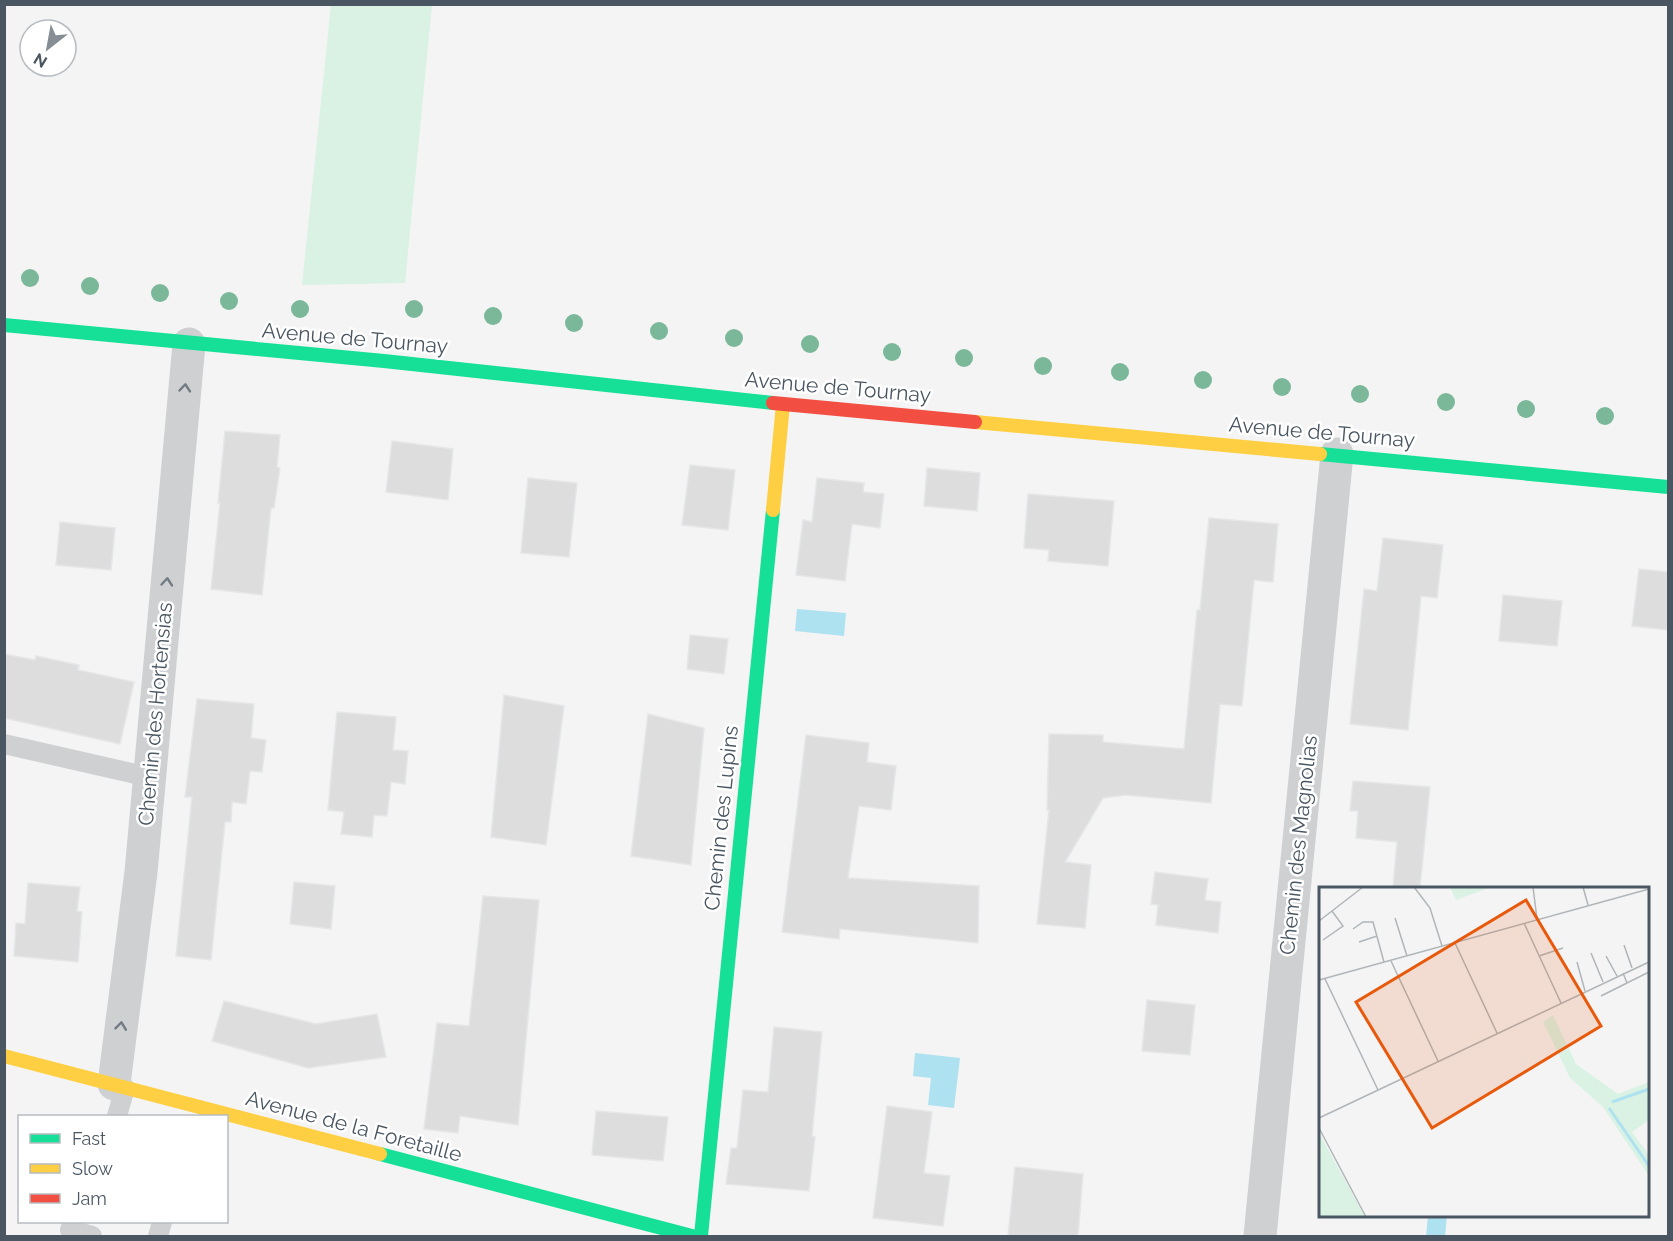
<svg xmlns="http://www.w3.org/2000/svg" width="1673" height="1241" font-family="Raleway,sans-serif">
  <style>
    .green { fill: #d9f2e3 }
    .water { fill: #aee2f0 }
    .building { fill: #ddddde; stroke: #e5e6e7; stroke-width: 1.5 }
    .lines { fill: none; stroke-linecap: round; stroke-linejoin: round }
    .lane { stroke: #ced0d2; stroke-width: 20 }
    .street { stroke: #ced0d2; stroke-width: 33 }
    .fast { stroke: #16e098; stroke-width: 14 }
    .slow { stroke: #ffcf43; stroke-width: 14 }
    .jam { stroke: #f24e42; stroke-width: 14 }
    .tree { fill: #7ab899 }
    .oneway { stroke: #727b83 }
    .labels { text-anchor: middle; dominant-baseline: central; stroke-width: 5; stroke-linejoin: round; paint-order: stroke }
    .street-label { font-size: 21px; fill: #4a5661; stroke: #fff }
    .inset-river { fill: none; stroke: #aee2f0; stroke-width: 3 }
    .inset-road { fill: none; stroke: #b0b5b9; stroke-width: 1.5 }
    .view { fill: #e8590c; fill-opacity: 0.15; stroke: #e8590c; stroke-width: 3 }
    .inset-edge { fill: none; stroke: #4a5661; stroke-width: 3 }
  </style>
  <rect width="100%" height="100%" fill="#f4f4f4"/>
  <polygon class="green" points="331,5 432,5 405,283 302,285"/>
  <g class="water">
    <polygon points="797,609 846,613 844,636 795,631"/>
    <polygon points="915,1053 960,1058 954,1108 928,1105 931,1078 913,1076"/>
    <polygon points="1428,1216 1447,1216 1445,1236 1426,1236"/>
  </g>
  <g class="building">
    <polygon points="225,431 280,435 277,467 280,468 274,508 271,508 262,595 211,589 220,503 218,503"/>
    <polygon points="392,441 453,449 448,500 386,492"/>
    <polygon points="690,465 735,470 728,530 682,525"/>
    <polygon points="927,468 980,473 977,511 924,506"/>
    <polygon points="528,478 577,483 569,557 521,553"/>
    <polygon points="817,478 864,483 863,492 884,494 880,528 852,524 845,581 796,575 803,520 812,522"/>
    <polygon points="1028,494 1114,501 1108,566 1048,561 1049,550 1024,548"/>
    <polygon points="1209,518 1278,524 1273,582 1254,580 1242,706 1220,704 1211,803 1126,795 1103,798 1065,862 1091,865 1085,928 1037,924 1049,810 1047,810 1049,734 1103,735 1103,742 1184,749 1197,610 1200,610"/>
    <polygon points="60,522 115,528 111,570 56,565"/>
    <polygon points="1383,538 1443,545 1437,598 1421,596 1408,730 1350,724 1364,589 1377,591"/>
    <polygon points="1639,569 1668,572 1668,630 1632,626"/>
    <polygon points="1503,595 1562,601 1557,646 1499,641"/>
    <polygon points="690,635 728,639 724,674 687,669"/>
    <polygon points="4,654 35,660 36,656 79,665 78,670 134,682 120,744 4,718"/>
    <polygon points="504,695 564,706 546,845 491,837"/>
    <polygon points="197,699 254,704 251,738 266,740 262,772 250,771 246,804 232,802 231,822 225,822 211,960 176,956 192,797 185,797"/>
    <polygon points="337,712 396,717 393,750 408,751 405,784 391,782 387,816 374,815 372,837 341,834 344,812 328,810"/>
    <polygon points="648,714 704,728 691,865 631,856"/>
    <polygon points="806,735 869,743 867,762 896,766 891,810 859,806 848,878 979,886 978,943 840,929 839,939 782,932"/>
    <polygon points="1353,781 1430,787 1420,888 1393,888 1397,842 1356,838 1358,811 1350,811"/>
    <polygon points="1155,872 1208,879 1205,900 1221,902 1218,933 1156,925 1158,905 1151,904"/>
    <polygon points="294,882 335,886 331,929 290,924"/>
    <polygon points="28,883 80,887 77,911 82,912 78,962 14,956 16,923 25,924"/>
    <polygon points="483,896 539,900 518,1125 460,1116 458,1133 424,1129 437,1023 469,1026"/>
    <polygon points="1147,1000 1195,1005 1190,1055 1142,1051"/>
    <polygon points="224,1001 316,1024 377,1014 386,1057 308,1068 212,1041"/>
    <polygon points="774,1027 822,1032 812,1136 815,1137 809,1191 726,1184 731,1148 737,1148 743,1090 768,1092"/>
    <polygon points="887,1106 932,1112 924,1173 950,1176 943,1226 873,1218"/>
    <polygon points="596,1111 668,1117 663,1161 592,1155"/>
    <polygon points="1015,1167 1083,1174 1078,1236 1008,1236"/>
  </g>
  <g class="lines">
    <g class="lane">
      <polyline points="4,744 149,777"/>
      <polyline points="117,1116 125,1088"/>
      <polyline points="73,1222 70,1230 92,1236"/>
      <polyline points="158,1236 162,1222"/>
    </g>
    <g class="street">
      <polyline points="114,1084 141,872 189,344"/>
      <polyline points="1260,1236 1337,454"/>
    </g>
    <g class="fast">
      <polyline points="4,325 384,361 773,403"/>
      <polyline points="1320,454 1668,487"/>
      <polyline points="380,1154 692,1236"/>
      <polyline points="701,1236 773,510"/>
    </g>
    <g class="slow">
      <polyline points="975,422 1320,454"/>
      <polyline points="773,510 783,404"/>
      <polyline points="4,1056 380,1154"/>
    </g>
    <polyline class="jam" points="773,403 975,422"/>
  </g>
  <g class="tree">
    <circle cx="30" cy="278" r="9"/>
    <circle cx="90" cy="286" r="9"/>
    <circle cx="160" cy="293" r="9"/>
    <circle cx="229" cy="301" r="9"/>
    <circle cx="300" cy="309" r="9"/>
    <circle cx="414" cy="309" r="9"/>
    <circle cx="493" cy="316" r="9"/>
    <circle cx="574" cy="323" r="9"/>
    <circle cx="659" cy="331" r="9"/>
    <circle cx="734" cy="338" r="9"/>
    <circle cx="810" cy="344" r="9"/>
    <circle cx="892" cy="352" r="9"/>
    <circle cx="964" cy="358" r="9"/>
    <circle cx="1043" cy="366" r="9"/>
    <circle cx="1120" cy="372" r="9"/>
    <circle cx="1203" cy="380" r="9"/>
    <circle cx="1282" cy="387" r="9"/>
    <circle cx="1360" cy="394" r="9"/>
    <circle cx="1446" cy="402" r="9"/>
    <circle cx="1526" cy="409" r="9"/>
    <circle cx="1605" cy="416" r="9"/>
  </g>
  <defs><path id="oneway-chevron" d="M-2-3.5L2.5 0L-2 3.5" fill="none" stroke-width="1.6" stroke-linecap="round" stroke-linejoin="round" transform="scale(1.5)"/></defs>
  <g class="oneway">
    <use href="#oneway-chevron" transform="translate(185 388) rotate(-85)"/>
    <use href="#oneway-chevron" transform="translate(167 582) rotate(-85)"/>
    <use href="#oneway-chevron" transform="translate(121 1026) rotate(-83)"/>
  </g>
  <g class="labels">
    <g class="street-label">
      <text transform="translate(355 338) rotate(5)">Avenue de Tournay</text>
      <text transform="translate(838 387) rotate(5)">Avenue de Tournay</text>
      <text transform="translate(1322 432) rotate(5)">Avenue de Tournay</text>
      <text transform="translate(155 714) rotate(-85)">Chemin des Hortensias</text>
      <text transform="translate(721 818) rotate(-84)">Chemin des Lupins</text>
      <text transform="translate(1298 845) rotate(-84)">Chemin des Magnolias</text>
      <text transform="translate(354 1126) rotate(15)">Avenue de la Foretaille</text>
    </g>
  </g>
  <g transform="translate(1319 887)">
    <rect width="330" height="330" fill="#f4f4f4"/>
    <path d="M 131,0 L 172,0 L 137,13 ZM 234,128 L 257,177 L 299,207 L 330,195 L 330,233 L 313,245 L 330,268 L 330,289 L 284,220 L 251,191 L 224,135 ZM 0,246 L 46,330 L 0,330 Z" fill="#d9f2e3"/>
    <path class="inset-river" d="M 293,215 L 330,202M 290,221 L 330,279"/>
    <path class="inset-road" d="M 95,0 L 111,21 L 123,59M 214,0 L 218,32M 264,0 L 269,18M 76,31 L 88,69M 0,34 L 44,0M 205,36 L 242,116M 34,42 L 44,35 L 54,35 L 65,75M 4,53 L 24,39 L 13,24M 40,55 L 58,49M 136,56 L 178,146M 305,58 L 313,81M 272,66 L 284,95M 220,69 L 244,61M 287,69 L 298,89M 72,74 L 119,174M 258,75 L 266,104M 304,86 L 308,96 L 330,85M 6,92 L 59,203M 0,93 L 330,2M 282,109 L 308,96M 0,231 L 330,75M 0,241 L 47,330"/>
    <path class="view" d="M 207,13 L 282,139 L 113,241 L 37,115 Z"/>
    <rect width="330" height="330" class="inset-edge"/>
  </g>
  <rect width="1673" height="1241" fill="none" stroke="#4a5661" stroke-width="12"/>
  <rect x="18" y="1115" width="210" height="108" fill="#ffffff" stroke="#b7bbc0" stroke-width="1.5"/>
  <rect x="30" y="1134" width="30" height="9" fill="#16e098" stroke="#b7bbc0" stroke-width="1.5"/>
  <text x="72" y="1145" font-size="18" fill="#4a5661">Fast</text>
  <rect x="30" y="1164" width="30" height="9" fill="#ffcf43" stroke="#b7bbc0" stroke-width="1.5"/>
  <text x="72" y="1175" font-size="18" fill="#4a5661">Slow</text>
  <rect x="30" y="1194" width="30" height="9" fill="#f24e42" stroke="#b7bbc0" stroke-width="1.5"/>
  <text x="72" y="1205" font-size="18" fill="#4a5661">Jam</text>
  <g transform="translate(48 48) rotate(211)"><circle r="28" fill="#ffffff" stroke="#b7bbc0" stroke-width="1.5"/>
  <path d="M0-4.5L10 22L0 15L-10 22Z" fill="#868d94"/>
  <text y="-9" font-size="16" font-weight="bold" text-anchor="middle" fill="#4a5661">N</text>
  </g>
</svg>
